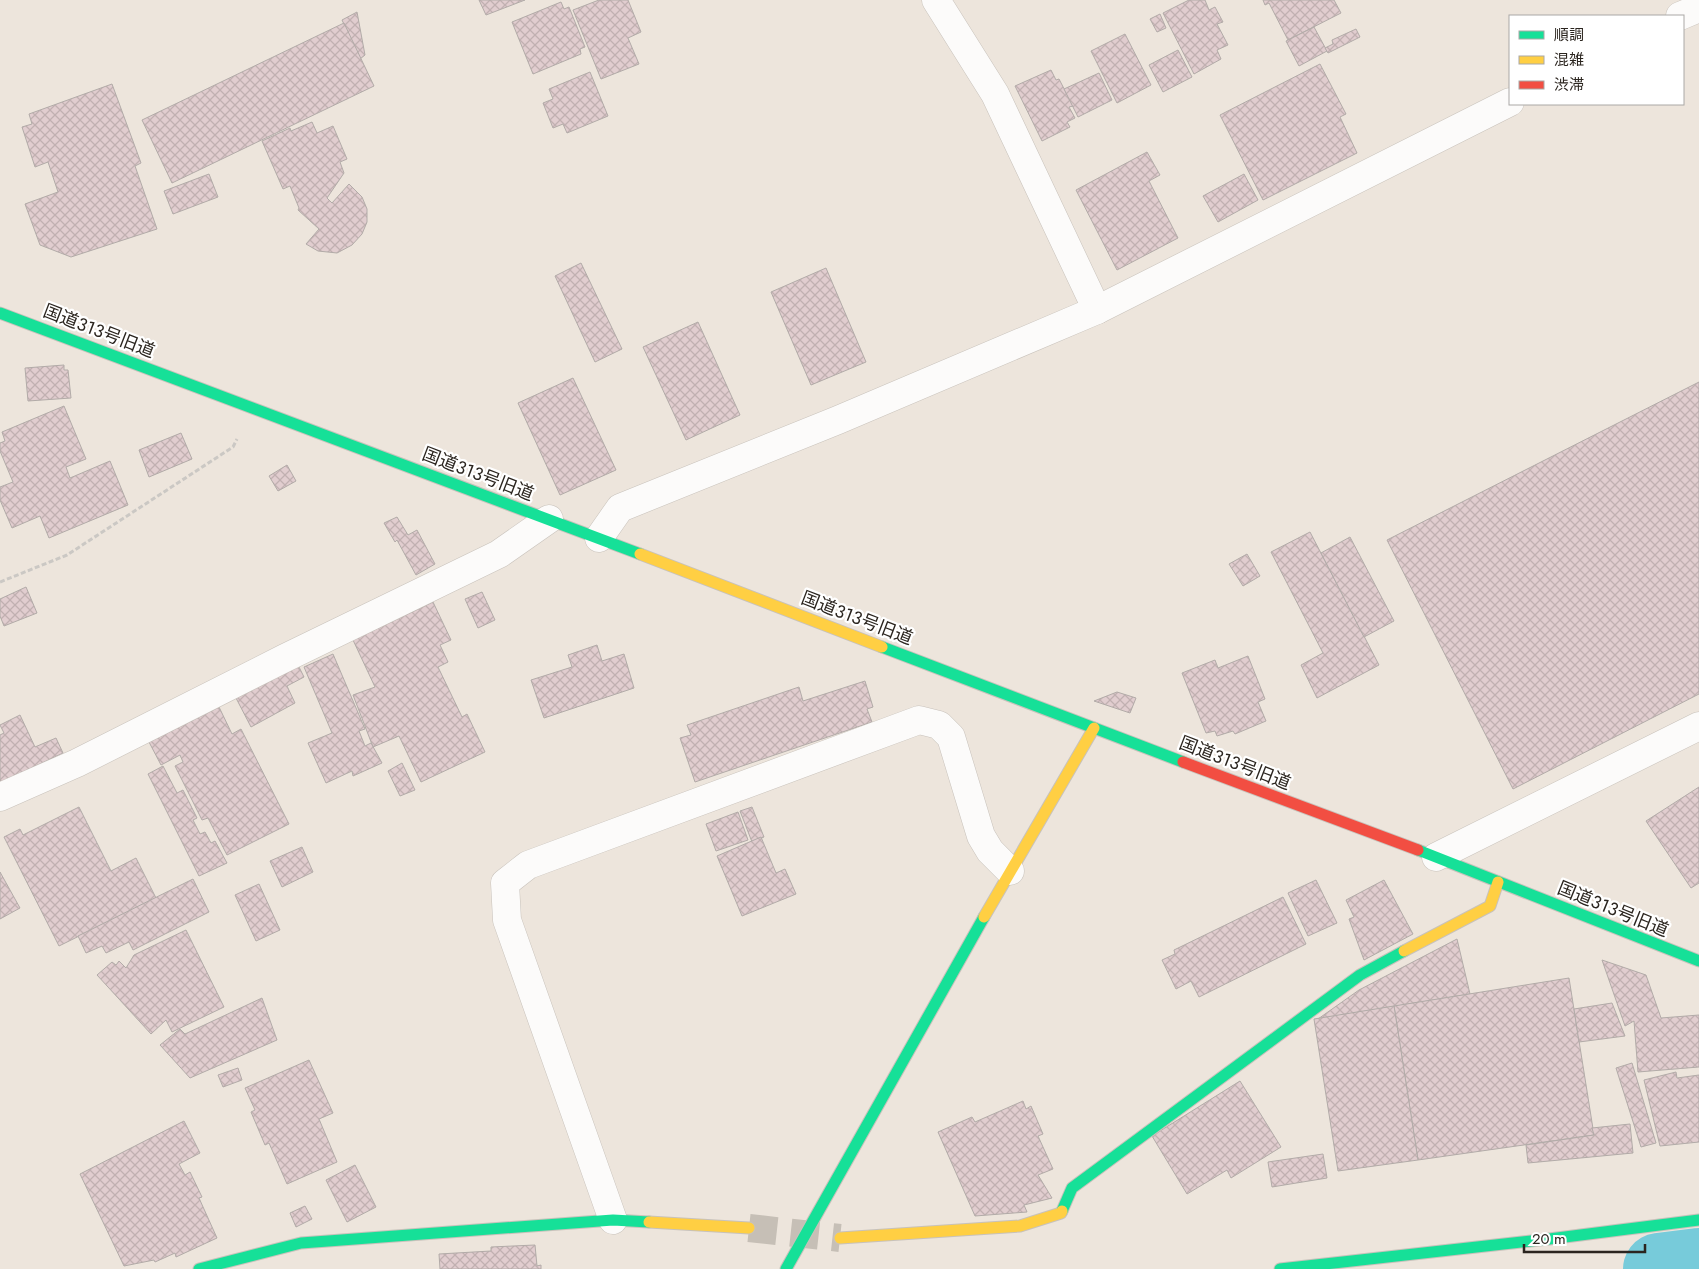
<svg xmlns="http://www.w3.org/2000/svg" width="1699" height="1269" font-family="Jost,'Noto Sans JP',sans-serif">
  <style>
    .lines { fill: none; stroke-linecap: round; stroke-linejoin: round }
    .river { stroke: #77cbda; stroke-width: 72 }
    .building { fill: url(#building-cross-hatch); stroke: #b2aba8 }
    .secondary-tunnel { stroke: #c6bfb6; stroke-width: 28; stroke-dasharray: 28 14; stroke-linecap: butt }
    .street-casing { stroke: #c8c2bb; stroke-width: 29 }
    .fast-casing { stroke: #c8c2bb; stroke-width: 13 }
    .slow-casing { stroke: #c8c2bb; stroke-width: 13 }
    .jam-casing { stroke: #c8c2bb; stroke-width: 13 }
    .path { stroke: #cbc8c4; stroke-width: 3; stroke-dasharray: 5 2.5; stroke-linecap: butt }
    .street { stroke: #fcfbfa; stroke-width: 28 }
    .fast { stroke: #16e098; stroke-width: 11 }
    .slow { stroke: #ffcf43; stroke-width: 11 }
    .jam { stroke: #f24e42; stroke-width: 11 }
    .labels { text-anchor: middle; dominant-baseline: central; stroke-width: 4.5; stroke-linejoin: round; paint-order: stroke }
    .street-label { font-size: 18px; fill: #2b251f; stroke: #fff }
  </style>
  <defs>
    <pattern id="building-cross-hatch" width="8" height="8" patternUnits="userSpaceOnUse" patternTransform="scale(1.25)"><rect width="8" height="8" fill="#e1cdcf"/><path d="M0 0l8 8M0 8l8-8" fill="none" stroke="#c1b0b1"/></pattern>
  </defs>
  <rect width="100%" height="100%" fill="#ede5dc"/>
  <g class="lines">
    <polyline class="river" points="1659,1269 1699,1264"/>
  </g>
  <g class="building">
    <polygon points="479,0 525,0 486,15"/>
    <polygon points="599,0 628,0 641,32 628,38 639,64 601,79 573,10"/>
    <polygon points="1189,0 1205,0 1209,10 1215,7 1223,22 1217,24 1228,45 1217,50 1221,59 1194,74 1163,13"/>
    <polygon points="1263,0 1334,0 1341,13 1288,40 1269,3 1265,5"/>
    <polygon points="561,2 564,9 569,7 585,47 580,49 581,54 533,74 512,22"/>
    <polygon points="357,12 365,55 360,59 342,20"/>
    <polygon points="1160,14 1166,28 1157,32 1150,19"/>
    <polygon points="344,23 374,86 172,183 142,120"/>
    <polygon points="1314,27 1327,51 1299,66 1286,41"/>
    <polygon points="1356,29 1360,37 1328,53 1325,48 1333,44 1332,40"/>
    <polygon points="1125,34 1151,85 1117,103 1091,51"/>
    <polygon points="1178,50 1192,77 1163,92 1149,65"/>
    <polygon points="1320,64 1346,114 1340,117 1357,153 1263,200 1220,115"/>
    <polygon points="1051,70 1056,80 1059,79 1073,106 1069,107 1075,118 1067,122 1070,127 1042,141 1015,86"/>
    <polygon points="590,72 608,116 567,133 563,124 553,128 543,103 553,99 549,89"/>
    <polygon points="1099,73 1112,100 1078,117 1064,89"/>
    <polygon points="112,84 141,163 135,166 157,229 71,257 40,245 25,204 58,192 48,162 35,167 22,127 32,124 29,114"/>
    <polygon points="312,122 317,133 333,126 347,159 340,162 344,173 327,198 332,203 349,184 362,197 367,209 367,222 362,234 352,245 337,253 318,251 306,244 319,229 298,210 299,208 290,186 283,189 262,141 290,128 291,131"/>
    <polygon points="1147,152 1160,175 1149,181 1178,238 1117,270 1076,190"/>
    <polygon points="209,174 218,197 173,214 164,191"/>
    <polygon points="1244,174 1258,200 1218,222 1203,196"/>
    <polygon points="581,263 622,349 595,362 555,276"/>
    <polygon points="826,268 866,362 811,385 771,292"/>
    <polygon points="698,322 740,415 686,440 643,347"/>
    <polygon points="64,365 64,370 68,370 71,398 28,401 25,368"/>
    <polygon points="573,378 616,470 560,495 518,403"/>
    <polygon points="1699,382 1699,694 1513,789 1387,540"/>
    <polygon points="64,406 86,459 66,467 70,478 110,461 128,505 49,538 40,516 12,528 0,500 0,487 13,482 0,451 0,443 5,441 2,432"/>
    <polygon points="181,433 192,459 149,477 139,450"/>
    <polygon points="287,465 296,481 278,491 269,476"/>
    <polygon points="397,517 408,535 417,530 435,564 416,575 397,540 395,542 384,523"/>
    <polygon points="1310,532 1379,665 1317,698 1301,665 1323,653 1271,552"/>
    <polygon points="1350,537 1394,621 1364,637 1321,553"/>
    <polygon points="1247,554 1260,576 1243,586 1229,564"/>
    <polygon points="26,587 37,613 4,626 0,616 0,599"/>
    <polygon points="482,592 495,620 478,628 465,599"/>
    <polygon points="433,602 451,640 440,645 448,662 438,667 462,717 467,714 485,752 421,782 399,736 373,747 353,695 375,687 353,640"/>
    <polygon points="597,645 602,661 624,654 634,688 544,718 531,680 572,667 568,655"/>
    <polygon points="333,654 365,729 359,731 365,746 371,743 382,763 353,776 352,771 326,783 308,743 332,733 304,667"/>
    <polygon points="1248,656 1265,699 1258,702 1266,721 1235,734 1233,731 1217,736 1215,731 1206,733 1182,673 1215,660 1218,668"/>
    <polygon points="298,665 304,677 287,686 295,703 251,727 236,698"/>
    <polygon points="865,681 873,707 867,709 872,722 695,782 680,738 691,735 687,725 799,687 803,701"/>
    <polygon points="1117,692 1136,698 1130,713 1094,701"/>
    <polygon points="219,707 232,734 241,729 289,824 227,855 208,818 202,820 175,766 183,762 180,755 161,765 149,742"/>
    <polygon points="20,715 35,747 56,738 63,753 0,783 0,735 4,733 0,725"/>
    <polygon points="402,763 415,790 400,796 388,771"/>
    <polygon points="163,766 177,793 183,790 197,818 193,820 200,834 205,832 211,843 215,841 227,863 199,876 148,774"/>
    <polygon points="1699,787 1699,883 1691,888 1646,821"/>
    <polygon points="79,807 111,871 136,858 156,898 59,946 4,837 20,829 23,835"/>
    <polygon points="752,807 764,837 752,842 740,811"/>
    <polygon points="738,812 748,840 716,851 706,824"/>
    <polygon points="761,837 776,873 785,869 796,894 742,916 717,856"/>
    <polygon points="302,847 313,872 282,887 270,861"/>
    <polygon points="0,872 20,908 0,919"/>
    <polygon points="193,879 209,912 133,950 129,942 106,953 102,946 86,953 78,936"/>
    <polygon points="1316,880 1337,923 1308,936 1288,893"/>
    <polygon points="1384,880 1413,934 1364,960 1349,919 1354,917 1346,900"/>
    <polygon points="259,884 280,930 256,941 235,895"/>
    <polygon points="1283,897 1306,944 1199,997 1191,981 1176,989 1162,960 1175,954 1174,950"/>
    <polygon points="186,930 224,1007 172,1032 166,1020 151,1034 97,975 112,962 116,965 119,961 126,968 134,955"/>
    <polygon points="1457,939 1470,994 1318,1019 1359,990"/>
    <polygon points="1602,960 1646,975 1661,1018 1699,1015 1699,1067 1638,1072 1634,1021 1625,1026"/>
    <polygon points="1569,978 1594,1135 1418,1160 1394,1006"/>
    <polygon points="262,998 277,1040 190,1078 160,1045 180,1029 185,1034"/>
    <polygon points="1612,1003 1625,1036 1579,1042 1574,1009"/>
    <polygon points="1394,1006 1418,1160 1338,1171 1314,1019"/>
    <polygon points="309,1060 333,1113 319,1119 337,1162 287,1184 269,1143 265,1145 251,1112 255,1110 245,1088"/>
    <polygon points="1632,1063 1656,1143 1641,1147 1616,1068"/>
    <polygon points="238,1068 242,1080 223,1087 218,1075"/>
    <polygon points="1676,1072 1677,1078 1699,1075 1699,1142 1660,1146 1644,1080"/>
    <polygon points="1240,1081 1281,1147 1231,1178 1227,1170 1187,1194 1152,1136"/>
    <polygon points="1023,1101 1026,1109 1031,1106 1043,1134 1038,1136 1053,1169 1038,1175 1052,1198 1024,1205 1027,1212 975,1216 938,1132 972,1117 975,1122"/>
    <polygon points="184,1121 200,1153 179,1164 185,1175 190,1172 202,1197 199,1198 217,1238 176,1257 175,1253 155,1262 154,1260 124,1266 80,1174"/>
    <polygon points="1630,1124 1633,1153 1528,1163 1526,1145 1594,1135 1592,1128"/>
    <polygon points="1323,1154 1327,1178 1272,1187 1268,1162"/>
    <polygon points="355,1165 376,1207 347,1222 326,1180"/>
    <polygon points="305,1206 312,1219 296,1227 290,1213"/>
    <polygon points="535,1245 537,1266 541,1265 541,1269 440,1269 439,1254 491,1251 491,1247"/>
  </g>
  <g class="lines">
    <polyline class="secondary-tunnel" points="749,1228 840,1238"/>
    <g class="street-casing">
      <g id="street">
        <polyline points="936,0 995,94 1097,310"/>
        <polyline points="1680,16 1699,8"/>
        <polyline points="599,538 620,508 838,420 1097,310 1510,102"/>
        <polyline points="0,797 77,763 285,658 499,554 549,519"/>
        <polyline points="1436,857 1699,726"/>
        <polyline points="613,1220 507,920 505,883 528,865 919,720 939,725 951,737 981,836 990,851 1010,871"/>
      </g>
    </g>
    <g class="fast-casing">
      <g id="fast">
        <polyline points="0,313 640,554"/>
        <polyline points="882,647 1183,762"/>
        <polyline points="1418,850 1699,961"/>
        <polyline points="1062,1211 1072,1188 1360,975 1404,951"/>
        <polyline points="199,1269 301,1243 613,1220 649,1222"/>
        <polyline points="786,1269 984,917"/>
        <polyline points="1280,1269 1549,1239 1699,1220"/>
      </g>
    </g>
    <g class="slow-casing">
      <g id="slow">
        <polyline points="640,554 882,647"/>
        <polyline points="984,917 1094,728"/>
        <polyline points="1404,951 1490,906 1498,882"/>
        <polyline points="649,1222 749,1228"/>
        <polyline points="840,1238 1020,1226 1061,1213 1062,1211"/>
      </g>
    </g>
    <g class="jam-casing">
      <polyline id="jam" points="1183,762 1418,850"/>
    </g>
    <polyline class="path" points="0,582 67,555 233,447 237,439"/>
    <use href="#street" class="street"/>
    <use href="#fast" class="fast"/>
    <use href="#slow" class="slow"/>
    <use href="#jam" class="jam"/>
  </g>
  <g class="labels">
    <g class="street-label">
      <text transform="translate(99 331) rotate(21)">国道313号旧道</text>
      <text transform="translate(478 474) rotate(21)">国道313号旧道</text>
      <text transform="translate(857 618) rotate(21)">国道313号旧道</text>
      <text transform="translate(1235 763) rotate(21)">国道313号旧道</text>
      <text transform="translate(1613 909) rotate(22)">国道313号旧道</text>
    </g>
  </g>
  <rect x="1509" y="15" width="175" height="90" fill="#ffffff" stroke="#aaa8a5"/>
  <rect x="1519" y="31" width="25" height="8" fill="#16e098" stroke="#aaa8a5"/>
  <text x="1554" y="40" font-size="15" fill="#2b251f">順調</text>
  <rect x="1519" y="56" width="25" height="8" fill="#ffcf43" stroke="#aaa8a5"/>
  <text x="1554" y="65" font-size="15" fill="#2b251f">混雑</text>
  <rect x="1519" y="81" width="25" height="8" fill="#f24e42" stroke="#aaa8a5"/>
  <text x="1554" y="90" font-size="15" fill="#2b251f">渋滞</text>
  <path d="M1524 1244v8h121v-8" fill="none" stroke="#2b251f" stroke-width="2.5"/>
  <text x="1532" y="1244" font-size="15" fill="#2b251f" stroke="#ffffff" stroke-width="4" paint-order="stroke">20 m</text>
</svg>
